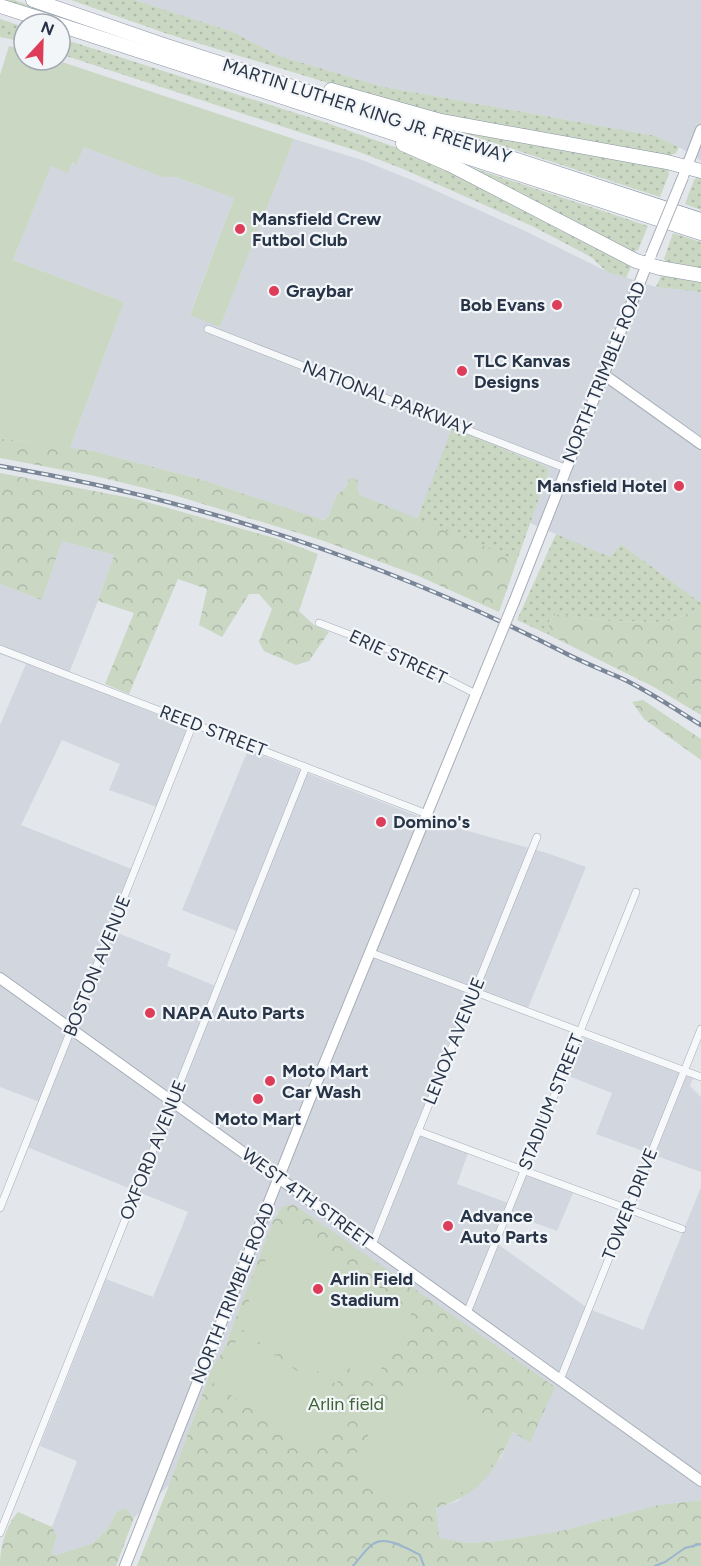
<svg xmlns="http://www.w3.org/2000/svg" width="701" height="1566" font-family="Figtree,sans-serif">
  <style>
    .built { fill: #d1d6df }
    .grass { fill: url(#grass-dots) }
    .forest { fill: url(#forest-crowns) }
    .garden { fill: #c9d7c3 }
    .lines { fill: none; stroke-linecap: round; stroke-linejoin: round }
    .stream { stroke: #9bb5d0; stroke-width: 2 }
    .street-casing { stroke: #a7aeb7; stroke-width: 8 }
    .secondary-casing { stroke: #a7aeb7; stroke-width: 12 }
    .highway-casing { stroke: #8994a5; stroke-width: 15 }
    .street { stroke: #f6f8fa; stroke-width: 7 }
    .secondary { stroke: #fff; stroke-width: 10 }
    .highway { stroke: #fff; stroke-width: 14 }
    .rail-casing { stroke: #7a8698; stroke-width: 4.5 }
    .rail { stroke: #f3f6f9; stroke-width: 2; stroke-dasharray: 7; stroke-linecap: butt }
    .secondary-bridge-casing { stroke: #a7aeb7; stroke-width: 12; stroke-linecap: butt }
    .secondary-bridge { stroke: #fff; stroke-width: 10 }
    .poi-dot { fill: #dd3d58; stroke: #f3f6f9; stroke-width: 2 }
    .labels { text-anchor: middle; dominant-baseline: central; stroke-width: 4.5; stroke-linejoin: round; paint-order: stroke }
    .street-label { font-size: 18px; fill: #283447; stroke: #f3f6f9 }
    .poi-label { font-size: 18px; font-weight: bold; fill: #283447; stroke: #f3f6f9; text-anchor: start }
    .park-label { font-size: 18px; fill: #3e6434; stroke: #f3f6f9 }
  </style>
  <defs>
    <pattern id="grass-dots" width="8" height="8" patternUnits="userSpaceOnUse" patternTransform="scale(1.5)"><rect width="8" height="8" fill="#c9d7c3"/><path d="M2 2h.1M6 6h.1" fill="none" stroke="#adb9a9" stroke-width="1.8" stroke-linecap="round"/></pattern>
    <pattern id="forest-crowns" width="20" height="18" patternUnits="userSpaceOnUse" patternTransform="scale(1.5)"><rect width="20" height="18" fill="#c9d7c3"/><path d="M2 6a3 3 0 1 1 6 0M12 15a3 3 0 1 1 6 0" fill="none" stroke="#adb9a9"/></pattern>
  </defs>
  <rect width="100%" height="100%" fill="#e3e7ec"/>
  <g class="built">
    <polygon points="135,0 701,0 701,161 679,147 656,136 384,87 279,56 233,32"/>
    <polygon points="294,139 362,160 419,183 523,230 606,271 656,287 701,292 701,603 621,544 610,557 530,523 549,470 545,466 453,428 417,520 360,495 358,490 358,481 349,479 345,489 337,494 328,517 322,520 203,480 93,451 70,448 124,302 13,260 51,166 76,164 84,147 162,177 176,177 234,198 190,314 220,327"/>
    <polygon points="62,541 114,555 98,601 67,678 188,727 157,807 109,790 120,764 62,740 21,825 134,870 110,930 171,954 167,966 218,987 239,932 182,910 248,750 425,819 547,853 586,867 525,1015 469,994 413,1133 468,1153 457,1184 511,1204 526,1175 573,1193 557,1231 508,1213 496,1243 589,1309 643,1330 701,1187 701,1500 658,1505 561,1531 498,1541 467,1543 438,1538 436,1508 458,1501 501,1458 513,1432 530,1442 548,1401 277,1212 224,1349 212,1368 169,1485 134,1518 126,1508 117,1511 107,1529 93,1543 56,1555 51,1554 57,1536 52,1527 77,1461 40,1446 106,1279 153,1297 188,1212 27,1147 45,1104 0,1087 0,725 26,664 0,654 0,584 42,600"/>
    <polygon points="581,1037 695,1079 692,1080 690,1086 701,1097 701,1172 596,1134 612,1093 566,1075"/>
  </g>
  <g class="grass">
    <polygon points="0,0 14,0 80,23 80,25"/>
    <polygon points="71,0 135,0 233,32 279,56 384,87 656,136 679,147 676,153 669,156 456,118 387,101 168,34"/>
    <polygon points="0,19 24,27 24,42 0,37"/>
    <polygon points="60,38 327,123 395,147 466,179 558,229 629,264 631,267 626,278 606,271 591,257 532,226 403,169 354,150 60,54"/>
    <polygon points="448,128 668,168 669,174 660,197"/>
    <polygon points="458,163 648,226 638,250 632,253"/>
    <polygon points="697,177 701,178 701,210 685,204 694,180"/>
    <polygon points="673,233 701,242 701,269 667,263 664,259"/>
    <polygon points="668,275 701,280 701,292 656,287 661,276"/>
    <polygon points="452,428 545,466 549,470 515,566 513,559 417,520"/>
    <polygon points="556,534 610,557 621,544 701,603 701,609 666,622 610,621 556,614 549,621 549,635 517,620"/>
  </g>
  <g class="forest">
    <polygon points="0,438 93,451 203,480 323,520 328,517 337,494 345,489 349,479 354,478 358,481 358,490 360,495 514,559 515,566 499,612 416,575 321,540 177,496 95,476 0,458"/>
    <polygon points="0,473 136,499 278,539 318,554 299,611 314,625 329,632 309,661 296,665 264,651 259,642 272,609 259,594 249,594 222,637 199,625 207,589 178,579 129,694 105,684 134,613 98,601 114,555 62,541 42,600 0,584"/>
    <polygon points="701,609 701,715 654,687 549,635 549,621 556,614 610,621 666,622"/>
    <polygon points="643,700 701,739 701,760 644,719 632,702"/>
    <path d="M 293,1204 L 555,1387 L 530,1443 L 513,1432 C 495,1471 479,1495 436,1508 L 439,1538 L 467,1543 L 498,1541 L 561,1531 L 658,1505 L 701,1500 L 701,1566 L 137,1566 L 169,1485 L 212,1368 L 224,1349 L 274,1219 L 282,1207 Z"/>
    <path d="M 126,1508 L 134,1518 L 116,1566 L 0,1566 C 0,1547 5,1527 18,1512 L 52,1527 L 57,1536 L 51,1554 L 56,1555 L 93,1543 L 107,1529 L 117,1511 Z"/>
  </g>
  <g class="garden">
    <polygon points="9,46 24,50 24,60 56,60 294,139 220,327 190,315 234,198 176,177 162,177 84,147 76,165 72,163 68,173 51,166 13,260 124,302 70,448 0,438 0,75"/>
    <polygon points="283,1228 300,1230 410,1310 413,1324 371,1383 347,1367 336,1384 283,1347 277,1355 239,1327 261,1269"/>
    <polygon points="242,1333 344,1403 311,1450 209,1380"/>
    <path d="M 414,1378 L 426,1378 L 500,1440 C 498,1459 484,1483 465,1491 C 444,1500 415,1503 393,1497 C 376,1492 360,1478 346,1468 L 398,1392 Z"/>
  </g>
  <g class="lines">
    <g class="stream">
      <path d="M 353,1566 C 359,1559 366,1549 373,1544 C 386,1535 408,1549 420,1555 L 424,1566"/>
      <polyline points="655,1566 665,1562 685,1548 701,1544"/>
    </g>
    <g class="street-casing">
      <g id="street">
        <polyline points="208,329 565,468"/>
        <polyline points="319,623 390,650 476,694"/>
        <polyline points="0,649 427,814"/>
        <polyline points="369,952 701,1077"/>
        <polyline points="418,1131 682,1229"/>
        <polyline points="0,1208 193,724"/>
        <polyline points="372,1245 537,837"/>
        <polyline points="467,1313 636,892"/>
        <polyline points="560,1380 701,1029"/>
        <polyline points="0,1533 306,767"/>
      </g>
    </g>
    <g class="secondary-casing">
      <g id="secondary">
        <polyline points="684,174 701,130"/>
        <polyline points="603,374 701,444"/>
        <polyline points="514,602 649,259"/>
        <polyline points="0,978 701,1481"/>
        <polyline points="125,1566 309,1101 495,648"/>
      </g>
    </g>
    <g class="highway-casing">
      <g id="highway">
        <polyline points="33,0 164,45 701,220"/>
        <polyline points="0,6 57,24"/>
        <polyline points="60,25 701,233"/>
        <polyline points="331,90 441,121 667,162 701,171"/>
        <polyline points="403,144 451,165 636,261 660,268 701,275"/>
      </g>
    </g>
    <use href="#street" class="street"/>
    <use href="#secondary" class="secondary"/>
    <use href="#highway" class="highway"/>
    <g class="rail-casing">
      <path id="rail" d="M 0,466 C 199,500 390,563 569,655 C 587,664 605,671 623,679 C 650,692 675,709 701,725"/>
    </g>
    <use href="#rail" class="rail"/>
    <g class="secondary-bridge-casing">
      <g id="secondary-bridge">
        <polyline points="651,255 683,177"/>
        <polyline points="495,648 514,602"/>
      </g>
    </g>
    <use href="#secondary-bridge" class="secondary-bridge"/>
  </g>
  <g class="poi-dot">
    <circle cx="240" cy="229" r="6"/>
    <circle cx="274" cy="291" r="6"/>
    <circle cx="557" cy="305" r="6"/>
    <circle cx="462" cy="371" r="6"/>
    <circle cx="679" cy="486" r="6"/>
    <circle cx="381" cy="822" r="6"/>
    <circle cx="150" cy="1013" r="6"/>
    <circle cx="270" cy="1081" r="6"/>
    <circle cx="258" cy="1099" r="6"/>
    <circle cx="448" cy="1226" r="6"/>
    <circle cx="318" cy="1289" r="6"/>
  </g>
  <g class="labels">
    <g class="street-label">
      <text transform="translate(367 111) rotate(18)">MARTIN LUTHER KING JR. FREEWAY</text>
      <text transform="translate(604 372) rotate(-68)">NORTH TRIMBLE ROAD</text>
      <text transform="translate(387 398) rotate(21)">NATIONAL PARKWAY</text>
      <text transform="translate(398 657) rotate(25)">ERIE STREET</text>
      <text transform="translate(213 731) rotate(21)">REED STREET</text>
      <text transform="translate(97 966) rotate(-68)">BOSTON AVENUE</text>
      <text transform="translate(454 1041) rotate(-68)">LENOX AVENUE</text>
      <text transform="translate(551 1102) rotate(-68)">STADIUM STREET</text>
      <text transform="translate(153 1150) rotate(-68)">OXFORD AVENUE</text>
      <text transform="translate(307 1198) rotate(36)">WEST 4TH STREET</text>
      <text transform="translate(630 1204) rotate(-68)">TOWER DRIVE</text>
      <text transform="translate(233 1293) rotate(-68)">NORTH TRIMBLE ROAD</text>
    </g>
    <g class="poi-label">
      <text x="252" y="219">Mansfield Crew<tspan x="252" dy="21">Futbol Club</tspan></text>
      <text x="286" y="291">Graybar</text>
      <text x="545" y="305" text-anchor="end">Bob Evans</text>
      <text x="474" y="361">TLC Kanvas<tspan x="474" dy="21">Designs</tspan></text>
      <text x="667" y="486" text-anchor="end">Mansfield Hotel</text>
      <text x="393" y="822">Domino's</text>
      <text x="162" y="1013">NAPA Auto Parts</text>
      <text x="282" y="1071">Moto Mart<tspan x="282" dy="21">Car Wash</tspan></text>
      <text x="258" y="1119" text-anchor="middle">Moto Mart</text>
      <text x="460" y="1216">Advance<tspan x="460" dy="21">Auto Parts</tspan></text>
      <text x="330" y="1279">Arlin Field<tspan x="330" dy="21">Stadium</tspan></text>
    </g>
    <g class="park-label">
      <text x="346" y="1404">Arlin field</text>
    </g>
  </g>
  <g transform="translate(42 42) rotate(22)"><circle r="28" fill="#f3f6f9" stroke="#a2a8b2" stroke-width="1.5"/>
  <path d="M0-4.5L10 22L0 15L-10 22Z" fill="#dd3d58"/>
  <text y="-9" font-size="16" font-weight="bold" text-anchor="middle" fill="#283447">N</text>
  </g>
</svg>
